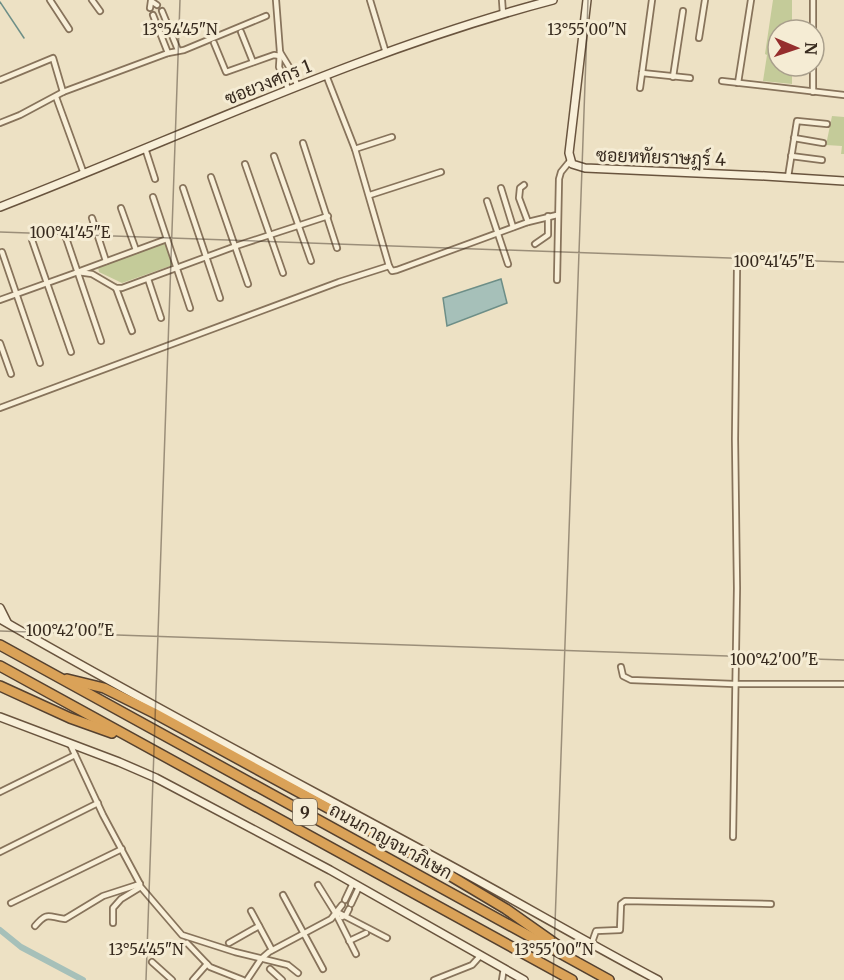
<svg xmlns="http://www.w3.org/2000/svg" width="844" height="980" font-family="Merriweather,Sarabun,serif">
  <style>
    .green { fill: #c4cb99 }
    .water { fill: #a6c0b9; stroke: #6d8e87; stroke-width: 1.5 }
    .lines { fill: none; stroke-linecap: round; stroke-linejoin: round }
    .stream { stroke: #6d8e87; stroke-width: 1.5 }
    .canal { stroke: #a6c0b9; stroke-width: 6 }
    .street-casing { stroke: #87735b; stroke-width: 8 }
    .secondary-casing { stroke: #69543e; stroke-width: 10 }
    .highway-casing { stroke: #55412f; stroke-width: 12 }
    .street { stroke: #f8efd8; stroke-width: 4.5 }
    .secondary { stroke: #f8efd8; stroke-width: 7 }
    .highway { stroke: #daa258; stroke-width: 9 }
    .ticks { fill: none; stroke: #382b1f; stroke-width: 1.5; stroke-opacity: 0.45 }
    .labels { text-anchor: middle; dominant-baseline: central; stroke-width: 6; stroke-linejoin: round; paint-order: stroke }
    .shield { fill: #f5ecd4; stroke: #716555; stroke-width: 1.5 }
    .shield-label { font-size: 16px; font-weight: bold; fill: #382b1f }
    .street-label { font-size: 18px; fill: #382b1f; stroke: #f5ecd4 }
    .ticks-label { font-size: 15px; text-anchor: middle; fill: #382b1f; stroke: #f5ecd4; stroke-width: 6; stroke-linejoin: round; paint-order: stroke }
  </style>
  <rect width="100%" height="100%" fill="#ede1c4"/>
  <g class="green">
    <polygon points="773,0 792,0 792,30 778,30 778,66 792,66 792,84 763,81 767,55 765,54"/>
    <polygon points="832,116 844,117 844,154 841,154 842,146 826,145"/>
    <polygon points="165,243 173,265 122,283 99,272 98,267"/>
  </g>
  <polygon class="water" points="501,279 507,303 447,326 443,298"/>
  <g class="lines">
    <polyline class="stream" points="0,2 24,38"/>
    <polyline class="canal" points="0,930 21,947 83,980"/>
    <g class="street-casing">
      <g id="street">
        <polyline points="50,0 69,29"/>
        <polyline points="92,0 100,11"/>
        <polyline points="276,0 280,52 279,67 282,74"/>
        <polyline points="370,0 386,53"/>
        <polyline points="502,0 503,14"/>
        <polyline points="150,8 151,1 157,5"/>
        <polyline points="162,11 178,50"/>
        <polyline points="153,15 168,53"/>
        <polyline points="813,30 813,0"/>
        <polyline points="241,32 253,62"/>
        <polyline points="699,38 705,0"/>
        <polyline points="214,43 226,72 274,55 280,56"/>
        <polyline points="280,52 291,70"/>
        <polyline points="642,73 690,78"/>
        <polyline points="326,75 355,149 389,266 392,271 397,270 528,222 557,215"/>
        <polyline points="294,76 297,85"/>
        <polyline points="673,77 683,11"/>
        <polyline points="284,78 288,89"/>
        <polyline points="0,80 53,58 63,92"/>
        <polyline points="722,81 844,95"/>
        <polyline points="738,83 751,0"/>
        <polyline points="640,88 652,0"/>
        <polyline points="813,92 813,66"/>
        <polyline points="56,97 84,174"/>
        <polyline points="0,123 20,115 63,92 168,53 184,50 266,16"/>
        <polyline points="794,138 823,143"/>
        <polyline points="303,143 337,248"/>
        <polyline points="145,148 155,179"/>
        <polyline points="355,149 392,137"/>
        <polyline points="274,156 311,261"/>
        <polyline points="791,156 822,160"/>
        <polyline points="245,164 283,273"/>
        <polyline points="211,177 248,284"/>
        <polyline points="788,177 797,121 827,124"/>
        <polyline points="524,185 520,188 519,198 528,222"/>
        <polyline points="183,188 220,298"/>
        <polyline points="501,188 513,227"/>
        <polyline points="370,195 441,172"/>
        <polyline points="153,197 190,308"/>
        <polyline points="487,201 508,264"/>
        <polyline points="121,208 136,250"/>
        <polyline points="92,218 106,261"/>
        <polyline points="63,229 101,341"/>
        <polyline points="32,240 71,352"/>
        <polyline points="535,244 548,235 548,216"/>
        <polyline points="2,252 40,363"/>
        <polyline points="80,271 167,239"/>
        <polyline points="148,279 161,318"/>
        <polyline points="557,280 559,179 561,172 570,161"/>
        <polyline points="116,288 132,331"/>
        <polyline points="0,300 78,272 92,274 116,288 122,288 236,246 328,216"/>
        <polyline points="0,343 11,374"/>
        <polyline points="0,408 339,282 389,266"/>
        <polyline points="621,667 623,676 631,680 734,684 844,684"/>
        <polyline points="0,792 75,755"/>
        <polyline points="733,837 737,588 735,439 737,269"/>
        <polyline points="0,852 98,803"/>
        <polyline points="318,885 336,914 356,954"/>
        <polyline points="140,886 182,935 235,952 288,965 298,973"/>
        <polyline points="283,895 323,969"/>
        <polyline points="345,900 353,883"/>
        <polyline points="11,903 122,849"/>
        <polyline points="351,904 359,887"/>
        <polyline points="251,911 272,950"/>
        <polyline points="337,912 387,938"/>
        <polyline points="342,917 346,915 349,909"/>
        <polyline points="113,923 113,908 121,899 139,888 140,884"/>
        <path d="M 35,926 C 48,911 48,917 65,919 L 103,896 L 140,884 L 103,815 L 70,744"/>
        <polyline points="349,941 366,933"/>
        <polyline points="187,943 210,967 243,980"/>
        <polyline points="229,943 259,926"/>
        <polyline points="591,945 596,931 620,930 621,904 625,901 771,904"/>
        <polyline points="152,962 172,980"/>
        <polyline points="270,969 282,980"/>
        <polyline points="193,980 207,964"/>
        <polyline points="247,980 261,959 269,952 331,919 342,905"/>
        <polyline points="434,980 472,965 481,955"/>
        <polyline points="502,980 504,968"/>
      </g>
    </g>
    <g class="secondary-casing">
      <g id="secondary">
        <polyline points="587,0 569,153 572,164 585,168 765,176 844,181"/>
        <path d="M 0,207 C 184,136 362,50 553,0"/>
        <polyline points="0,608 7,622"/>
        <path d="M 0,619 C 142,701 287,777 431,855 C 508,896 582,940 658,980"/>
        <polyline points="0,717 119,762 156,778 330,870 524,980"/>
      </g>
    </g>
    <g class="highway-casing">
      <g id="highway">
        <polyline points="0,645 609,980"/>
        <polyline points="0,666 572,980"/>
        <polyline points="67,679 104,688 154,713 429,863 506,909 567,952"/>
        <polyline points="0,686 70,718 112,733"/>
      </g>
    </g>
    <use href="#street" class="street"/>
    <use href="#secondary" class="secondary"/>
    <use href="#highway" class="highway"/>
  </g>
  <path class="ticks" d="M 0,232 L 844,262M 0,631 L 844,660M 146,980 L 180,0M 553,980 L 588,0"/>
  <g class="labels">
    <rect class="shield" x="293" y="799" width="24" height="26" rx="4.5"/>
    <g class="shield-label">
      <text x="305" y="812">9</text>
    </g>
    <g class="street-label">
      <text transform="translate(268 82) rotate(-22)">ซอยวงศกร 1</text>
      <text transform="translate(661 157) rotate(2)">ซอยหทัยราษฎร์ 4</text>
      <text transform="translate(391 841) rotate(29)">ถนนกาญจนาภิเษก</text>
    </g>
  </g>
  <g class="ticks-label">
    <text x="180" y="35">13°54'45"N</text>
    <text x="587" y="35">13°55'00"N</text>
    <text x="70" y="238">100°41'45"E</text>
    <text x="774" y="267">100°41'45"E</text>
    <text x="70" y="636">100°42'00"E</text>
    <text x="774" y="665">100°42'00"E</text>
    <text x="146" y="955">13°54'45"N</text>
    <text x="554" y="955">13°55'00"N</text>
  </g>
  <g transform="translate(796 48) rotate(92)"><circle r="28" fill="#f5ecd4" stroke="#a99f8c" stroke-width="1.5"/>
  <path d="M0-4.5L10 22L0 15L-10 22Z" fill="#952e2d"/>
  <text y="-9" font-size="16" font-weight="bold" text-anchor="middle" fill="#382b1f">N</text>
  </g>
</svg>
